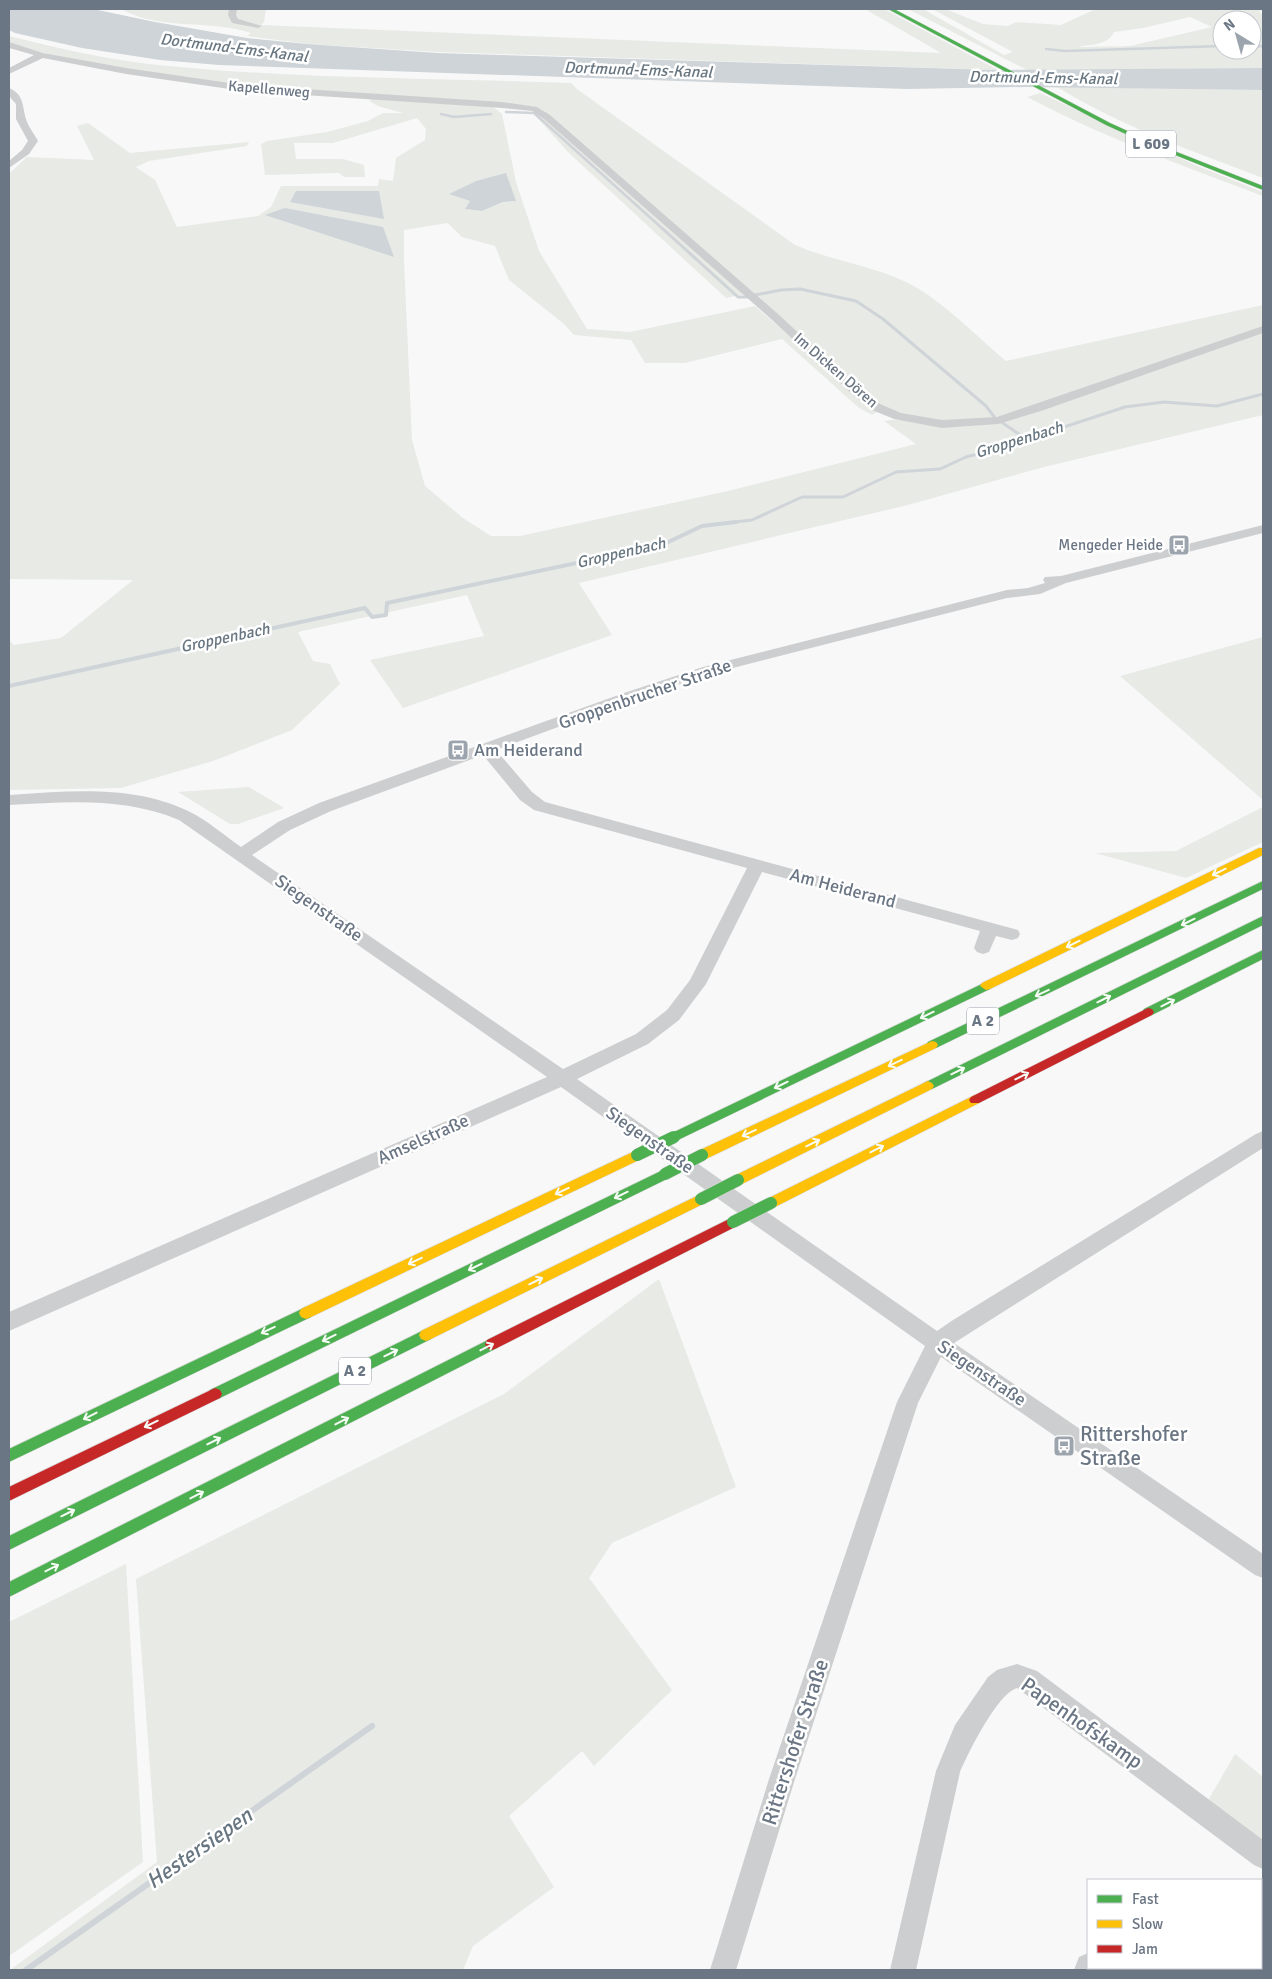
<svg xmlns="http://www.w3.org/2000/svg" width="1272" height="1979" font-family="Signika,sans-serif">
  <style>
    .green { fill: #e8eae6; fill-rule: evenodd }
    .water { fill: #ced4d8 }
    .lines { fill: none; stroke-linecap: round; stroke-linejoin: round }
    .stream-far3 { stroke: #ced4d8; stroke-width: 2.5 }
    .stream-far2 { stroke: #ced4d8; stroke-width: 3 }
    .stream-far1 { stroke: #ced4d8; stroke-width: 4 }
    .stream { stroke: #ced4d8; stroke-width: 6 }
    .fast-casing { stroke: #d5d6d7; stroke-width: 1 }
    .slow-casing { stroke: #d5d6d7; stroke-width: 1 }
    .jam-casing { stroke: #d5d6d7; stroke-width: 1 }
    .street { fill: #cdcecf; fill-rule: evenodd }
    .fast { fill: #4caf50; fill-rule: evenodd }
    .slow { fill: #ffc107; fill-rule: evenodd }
    .jam { fill: #c62828; fill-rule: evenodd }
    .fast-bridge-casing { stroke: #d5d5d6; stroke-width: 13; stroke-linecap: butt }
    .fast-bridge { stroke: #4caf50; stroke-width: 12 }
    .oneway { stroke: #f6fbf6 }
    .labels { text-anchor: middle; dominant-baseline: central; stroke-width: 5; stroke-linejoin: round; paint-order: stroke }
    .far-street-label { font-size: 15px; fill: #6b7685; stroke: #fff }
    .far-poi-label { font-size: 15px; fill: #6b7685; stroke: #fff; text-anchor: end }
    .far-water-label { font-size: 16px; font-style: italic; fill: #677680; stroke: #fff }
    .shield { fill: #fff; stroke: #979faa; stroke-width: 1 }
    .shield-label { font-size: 16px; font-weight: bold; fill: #6b7685 }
    .street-label { font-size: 18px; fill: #6b7685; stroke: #fff }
    .poi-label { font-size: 18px; fill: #6b7685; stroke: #fff; text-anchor: start }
    .near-poi-label { font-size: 21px; fill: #6b7685; stroke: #fff; text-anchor: start }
    .near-street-label { font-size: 21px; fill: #6b7685; stroke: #fff }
    .near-water-label { font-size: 22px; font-style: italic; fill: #677680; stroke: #fff }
  </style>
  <rect width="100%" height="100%" fill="#f8f8f8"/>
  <g class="green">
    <path d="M 121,9 L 266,9 L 264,22 L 261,25 L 941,53 L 865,9 L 884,9 L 998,70 L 438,52 L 309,44 L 247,36 L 251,33 C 209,19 160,31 121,9 Z"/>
    <path d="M 908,9 L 923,9 L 1004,55 L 1013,52 L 932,9 L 945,9 L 983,24 L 1008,26 L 1016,22 L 1061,25 L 1096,9 L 1263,9 L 1259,12 L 1263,14 L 1263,68 L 1027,70 ZM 1190,17 L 1212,27 L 1130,46 L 1077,47 C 1090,44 1108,46 1114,32 L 1143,28 ZM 1222,20 L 1252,20 L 1252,50 L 1222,50 Z"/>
    <path d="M 9,36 C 58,48 108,60 158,65 C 295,79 434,78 571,83 L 577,89 L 795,245 C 830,260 869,265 904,281 C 939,297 975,335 1006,361 L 1263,305 L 1263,415 L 1044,467 L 908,505 L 579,583 L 612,635 L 403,708 L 370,660 L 484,636 L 467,595 L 298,632 L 313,661 L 330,664 L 340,684 L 292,730 L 213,761 L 121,788 L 9,790 L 9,640 L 14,645 L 61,638 L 133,580 L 9,579 L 9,174 L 27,157 L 94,160 L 77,126 L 88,123 L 130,153 L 249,142 L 247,146 L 149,161 L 136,167 L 155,180 L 177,227 L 258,216 L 271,207 L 281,186 L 378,186 L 379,179 L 393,181 L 396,158 L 425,140 L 426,129 L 417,118 L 333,143 L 294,143 L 296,159 L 343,159 L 364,165 L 365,177 L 344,177 L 339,173 L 265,175 L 261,144 L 267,141 L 327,132 L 368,121 L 383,113 L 403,113 L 378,106 L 369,101 L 373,98 L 492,106 L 502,114 L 516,182 L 539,251 L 587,329 L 630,332 L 755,306 L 786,333 L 637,192 L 542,110 L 536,107 L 244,88 L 123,69 L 44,53 L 9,43 ZM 476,181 L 516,201 L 503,202 L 482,211 L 466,209 L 470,201 L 450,194 ZM 448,223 L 462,237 L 495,246 L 509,280 L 564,324 L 574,335 L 631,340 L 645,363 L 685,363 L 782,339 L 859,408 L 872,415 L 877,412 L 955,424 L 1001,422 C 981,425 962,428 942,426 C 923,424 904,417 884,421 L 916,444 L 728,491 L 520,536 L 491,536 L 463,518 L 425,486 L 412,440 L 404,261 L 404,230 Z"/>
    <path d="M 1057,87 L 1263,90 L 1263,178 C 1193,151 1122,127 1057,87 Z"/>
    <path d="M 1040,93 L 1195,165 L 1263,192 L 1263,196 C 1183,166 1103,137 1027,97 Z"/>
    <polygon points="537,112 745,294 726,298 568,152 533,113"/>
    <polygon points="1263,637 1263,800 1120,676"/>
    <polygon points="249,787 284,808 238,824 230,824 178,792"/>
    <polygon points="1263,807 1263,842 1186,878 1095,853 1176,851"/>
    <polygon points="659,1279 736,1487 612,1543 589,1578 672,1690 594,1766 582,1751 509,1816 554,1887 473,1946 463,1970 10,1970 157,1862 136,1579 504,1394"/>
    <polygon points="126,1564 143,1862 9,1956 9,1622"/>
    <polygon points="1235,1754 1263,1777 1263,1847 1206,1804"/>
  </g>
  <g class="water">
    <polygon points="9,9 93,9 155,22 247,38 307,44 437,53 995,70 1263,68 1263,90 1025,87 907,89 219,65 160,60 82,48 15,33 9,30"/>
    <polygon points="506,173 516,201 503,202 482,211 465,209 470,201 449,194 476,181"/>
    <polygon points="296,191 379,191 384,219 290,202"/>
    <polygon points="285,208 383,227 394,257 265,215"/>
  </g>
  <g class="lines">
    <g class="stream-far3">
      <polyline points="1252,47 1263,46"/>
      <polyline points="1046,49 1065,51 1222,46"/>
      <polyline points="506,112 534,113 664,230"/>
      <polyline points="441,114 454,117 491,114"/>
    </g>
    <g class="stream-far2">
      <polyline points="663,229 738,297 747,297"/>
      <polyline points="755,295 781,290 800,289 856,301 883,319 986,406 995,418"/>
      <polyline points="1000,421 1026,439"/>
      <polyline points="726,523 752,520 802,497 843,497 896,472 940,469 966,457 1000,448 1125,407 1164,402 1217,406 1263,394"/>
    </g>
    <polyline class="stream-far1" points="9,686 365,608 372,617 386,615 387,603 662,545 702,526 736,522"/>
    <polyline class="stream" points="26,1970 372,1726"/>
    <g class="fast-casing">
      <g id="fast">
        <polygon points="888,9 894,9 1110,123 1154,143 1263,186 1263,190 1150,145 1106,125"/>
        <polygon points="1263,881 1263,889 936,1048 928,1048 926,1045 928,1042"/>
        <polygon points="1263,916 1263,925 932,1089 924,1089 922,1086 924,1083"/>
        <polygon points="1263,950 1263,959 1152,1015 1144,1015 1142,1012 1144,1009"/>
        <polygon points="986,982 992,986 990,989 678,1140 674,1142 670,1140 668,1137 670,1134"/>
        <polygon points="665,1169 669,1170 671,1174 669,1178 220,1398 215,1400 210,1398 208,1394 210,1390"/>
        <polygon points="306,1307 311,1309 313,1313 311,1317 9,1462 9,1449"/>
        <polygon points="426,1329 431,1331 433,1335 431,1339 9,1550 9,1536"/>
        <polygon points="492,1338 497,1340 499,1344 497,1348 9,1597 9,1582"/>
      </g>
    </g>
    <g class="slow-casing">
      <g id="slow">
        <polygon points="1259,848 1263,848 1263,855 990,989 986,990 980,986 982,983"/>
        <polygon points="932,1041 936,1042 938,1045 936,1048 706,1159 702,1160 698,1159 696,1155 698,1151"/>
        <polygon points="928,1081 932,1083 934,1086 932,1089 742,1184 738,1185 734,1184 732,1180 734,1176"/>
        <polygon points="975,1095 979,1097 981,1100 979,1103 775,1207 771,1208 767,1207 765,1203 767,1199"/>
        <polygon points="637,1150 641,1151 643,1155 641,1159 311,1317 306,1319 301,1317 299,1313 301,1309"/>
        <polygon points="701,1194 705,1195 707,1199 705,1203 431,1339 426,1341 421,1339 419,1335 421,1331"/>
      </g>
    </g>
    <g class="jam-casing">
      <g id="jam">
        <polygon points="1148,1008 1152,1009 1154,1012 1152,1015 979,1103 971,1103 969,1100 971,1097"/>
        <polygon points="733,1217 737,1218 739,1222 737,1226 497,1348 492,1350 487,1348 485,1344 487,1340"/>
        <polygon points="215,1388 220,1390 222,1394 220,1398 9,1501 9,1487"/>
      </g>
    </g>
    <g class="street">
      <polygon points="229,9 237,9 236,15 238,19 262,26 258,28 232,23 228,15"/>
      <polygon points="9,42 43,53 126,68 243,85 502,102 537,107 550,115 778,314 861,391 880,404 901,413 942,420 997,417 1263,326 1263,333 1041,411 998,424 942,428 894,419 872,410 853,395 770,318 544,119 532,111 502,108 243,91 126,74 43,58 9,74 9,68 34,55 9,48"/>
      <path d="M 9,88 C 25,95 22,107 26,119 C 28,126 34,134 38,141 L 29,154 L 9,168 L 9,161 L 22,150 L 28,141 L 16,119 L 16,104 L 9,96 Z"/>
      <path d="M 1263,525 L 1263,533 L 1066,583 L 1040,594 L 1007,598 L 713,673 L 634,699 L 496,750 L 532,792 L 545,802 L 1018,930 L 1020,934 L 1018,938 L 1012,940 L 996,936 L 989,952 L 983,954 L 977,952 L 974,948 L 980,931 L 762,872 L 706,984 L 679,1020 L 648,1044 L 577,1079 L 937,1331 L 953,1320 L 1256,1134 L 1263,1131 L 1263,1148 L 954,1343 L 1263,1554 L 1263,1578 L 1255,1575 L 941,1357 L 918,1403 L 795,1779 L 736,1970 L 710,1970 L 769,1779 L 897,1402 L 925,1346 L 561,1087 L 9,1331 L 9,1312 L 547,1077 L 179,820 C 123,797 69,802 9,805 L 9,795 C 68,791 135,784 190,812 C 208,821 224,835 241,847 L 278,822 L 319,803 L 624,693 L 703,667 L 1007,590 L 1028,588 L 1045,583 L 1043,580 L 1045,577 L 1061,576 ZM 483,755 L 520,800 L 534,810 L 747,868 L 690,980 L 667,1010 L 636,1034 L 563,1069 L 252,855 L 290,830 L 331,811 Z"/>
      <path d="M 1017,1664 L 1037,1671 L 1263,1840 L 1263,1869 L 1254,1865 L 1017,1688 C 997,1694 969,1752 960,1772 L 916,1970 L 890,1970 L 936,1771 L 955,1725 L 988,1677 L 997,1670 Z"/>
      <polygon points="1088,1953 1088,1968 1101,1968 1100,1970 1074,1970 1079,1957"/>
    </g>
    <use href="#fast" class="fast"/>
    <use href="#slow" class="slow"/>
    <use href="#jam" class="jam"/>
    <g class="fast-bridge-casing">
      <g id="fast-bridge">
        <polyline points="637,1155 674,1137"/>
        <polyline points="665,1174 702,1155"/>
        <polyline points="701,1199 738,1180"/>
        <polyline points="733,1222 771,1203"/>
      </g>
    </g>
    <use href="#fast-bridge" class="fast-bridge"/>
  </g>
  <defs><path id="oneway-shaft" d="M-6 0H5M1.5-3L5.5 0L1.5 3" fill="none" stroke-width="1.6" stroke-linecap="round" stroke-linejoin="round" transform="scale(1.25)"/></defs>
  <g class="oneway">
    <use href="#oneway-shaft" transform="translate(1219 872) rotate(154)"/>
    <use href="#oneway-shaft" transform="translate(1188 922) rotate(154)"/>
    <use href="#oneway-shaft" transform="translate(1073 944) rotate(154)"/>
    <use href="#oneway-shaft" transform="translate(1042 993) rotate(155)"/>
    <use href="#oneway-shaft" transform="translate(1104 999) rotate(-26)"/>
    <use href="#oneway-shaft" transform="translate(1168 1003) rotate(-27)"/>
    <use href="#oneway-shaft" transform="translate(927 1015) rotate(154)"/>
    <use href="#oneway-shaft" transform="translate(895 1063) rotate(155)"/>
    <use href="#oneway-shaft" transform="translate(958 1071) rotate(-26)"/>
    <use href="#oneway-shaft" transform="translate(1022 1076) rotate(-27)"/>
    <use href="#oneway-shaft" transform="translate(781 1085) rotate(154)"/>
    <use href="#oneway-shaft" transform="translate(749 1133) rotate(155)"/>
    <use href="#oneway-shaft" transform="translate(813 1143) rotate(-26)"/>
    <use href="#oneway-shaft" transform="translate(877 1149) rotate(-27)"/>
    <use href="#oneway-shaft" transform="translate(562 1191) rotate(155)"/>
    <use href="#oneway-shaft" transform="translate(621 1195) rotate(154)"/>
    <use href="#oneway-shaft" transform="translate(415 1261) rotate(155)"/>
    <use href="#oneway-shaft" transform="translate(475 1267) rotate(154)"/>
    <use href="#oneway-shaft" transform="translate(536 1281) rotate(-26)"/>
    <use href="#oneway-shaft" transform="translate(268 1330) rotate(155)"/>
    <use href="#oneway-shaft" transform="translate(329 1338) rotate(154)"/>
    <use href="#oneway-shaft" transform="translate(487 1347) rotate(-27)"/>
    <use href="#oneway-shaft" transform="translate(391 1353) rotate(-26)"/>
    <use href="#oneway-shaft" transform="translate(90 1416) rotate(153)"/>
    <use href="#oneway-shaft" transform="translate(342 1421) rotate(-27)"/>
    <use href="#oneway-shaft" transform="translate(151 1424) rotate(154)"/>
    <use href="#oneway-shaft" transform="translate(214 1441) rotate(-26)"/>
    <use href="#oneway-shaft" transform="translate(197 1495) rotate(-27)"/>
    <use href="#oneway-shaft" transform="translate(68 1513) rotate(-26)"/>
    <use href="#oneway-shaft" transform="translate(52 1568) rotate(-27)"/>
  </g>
  <defs>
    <g id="bus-square" transform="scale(1.125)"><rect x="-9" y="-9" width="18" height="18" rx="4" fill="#9ca4ad" stroke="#fff"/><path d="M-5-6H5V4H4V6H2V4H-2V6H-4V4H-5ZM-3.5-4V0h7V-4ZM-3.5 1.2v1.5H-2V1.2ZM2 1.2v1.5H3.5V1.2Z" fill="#fff"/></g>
  </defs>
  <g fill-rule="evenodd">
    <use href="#bus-square" x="1179" y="545"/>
    <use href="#bus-square" x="458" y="750"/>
    <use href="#bus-square" x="1064" y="1446"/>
  </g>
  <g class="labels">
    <g class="far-street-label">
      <text transform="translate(269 89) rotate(5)">Kapellenweg</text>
      <text transform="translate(836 370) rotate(41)">Im Dicken Dören</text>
    </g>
    <g class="far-poi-label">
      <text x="1163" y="545">Mengeder Heide</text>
    </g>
    <g class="far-water-label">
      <text transform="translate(234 48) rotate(7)">Dortmund-Ems-Kanal</text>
      <text transform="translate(638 70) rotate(2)">Dortmund-Ems-Kanal</text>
      <text transform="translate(1043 78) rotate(1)">Dortmund-Ems-Kanal</text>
      <text transform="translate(1019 440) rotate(-17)">Groppenbach</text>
      <text transform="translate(621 553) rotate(-13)">Groppenbach</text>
      <text transform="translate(225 638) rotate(-12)">Groppenbach</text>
    </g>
    <g class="shield">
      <rect x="1126" y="130.5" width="50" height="27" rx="4"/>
      <rect x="967" y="1007.5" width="32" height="27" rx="4"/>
      <rect x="339" y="1357.5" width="32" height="27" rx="4"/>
    </g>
    <g class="shield-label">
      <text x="1151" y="144">L 609</text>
      <text x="983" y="1021">A 2</text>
      <text x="355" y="1371">A 2</text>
    </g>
    <g class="street-label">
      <text transform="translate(645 694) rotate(-19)">Groppenbrucher Straße</text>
      <text transform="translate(843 888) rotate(15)">Am Heiderand</text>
      <text transform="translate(319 908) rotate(35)">Siegenstraße</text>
      <text transform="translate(423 1139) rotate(-24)">Amselstraße</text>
      <text transform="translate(650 1140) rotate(35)">Siegenstraße</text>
      <text transform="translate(982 1373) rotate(34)">Siegenstraße</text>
    </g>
    <g class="poi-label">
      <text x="474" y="750">Am Heiderand</text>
    </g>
    <g class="near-poi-label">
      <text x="1080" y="1434">Rittershofer<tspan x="1080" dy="24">Straße</tspan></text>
    </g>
    <g class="near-street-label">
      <text transform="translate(1082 1723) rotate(35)">Papenhofskamp</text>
      <text transform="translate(795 1742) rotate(-72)">Rittershofer Straße</text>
    </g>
    <g class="near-water-label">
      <text transform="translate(199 1848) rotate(-35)">Hestersiepen</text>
    </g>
  </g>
  <rect width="1272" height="1979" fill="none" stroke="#6b7685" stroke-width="20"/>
  <rect x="1087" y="1879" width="175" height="90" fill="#ffffff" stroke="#c4c8ce"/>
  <rect x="1097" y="1895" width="25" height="8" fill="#4caf50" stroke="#c4c8ce"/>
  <text x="1132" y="1904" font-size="15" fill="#6b7685">Fast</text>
  <rect x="1097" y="1920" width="25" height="8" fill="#ffc107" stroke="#c4c8ce"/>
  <text x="1132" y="1929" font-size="15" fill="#6b7685">Slow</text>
  <rect x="1097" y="1945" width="25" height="8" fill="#c62828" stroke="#c4c8ce"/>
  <text x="1132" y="1954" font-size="15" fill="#6b7685">Jam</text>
  <g transform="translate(1237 35) rotate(323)"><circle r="24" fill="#ffffff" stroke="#c4c8ce"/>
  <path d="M0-4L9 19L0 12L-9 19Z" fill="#9ca4ad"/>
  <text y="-8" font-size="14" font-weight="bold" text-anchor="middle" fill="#6b7685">N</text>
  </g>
</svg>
